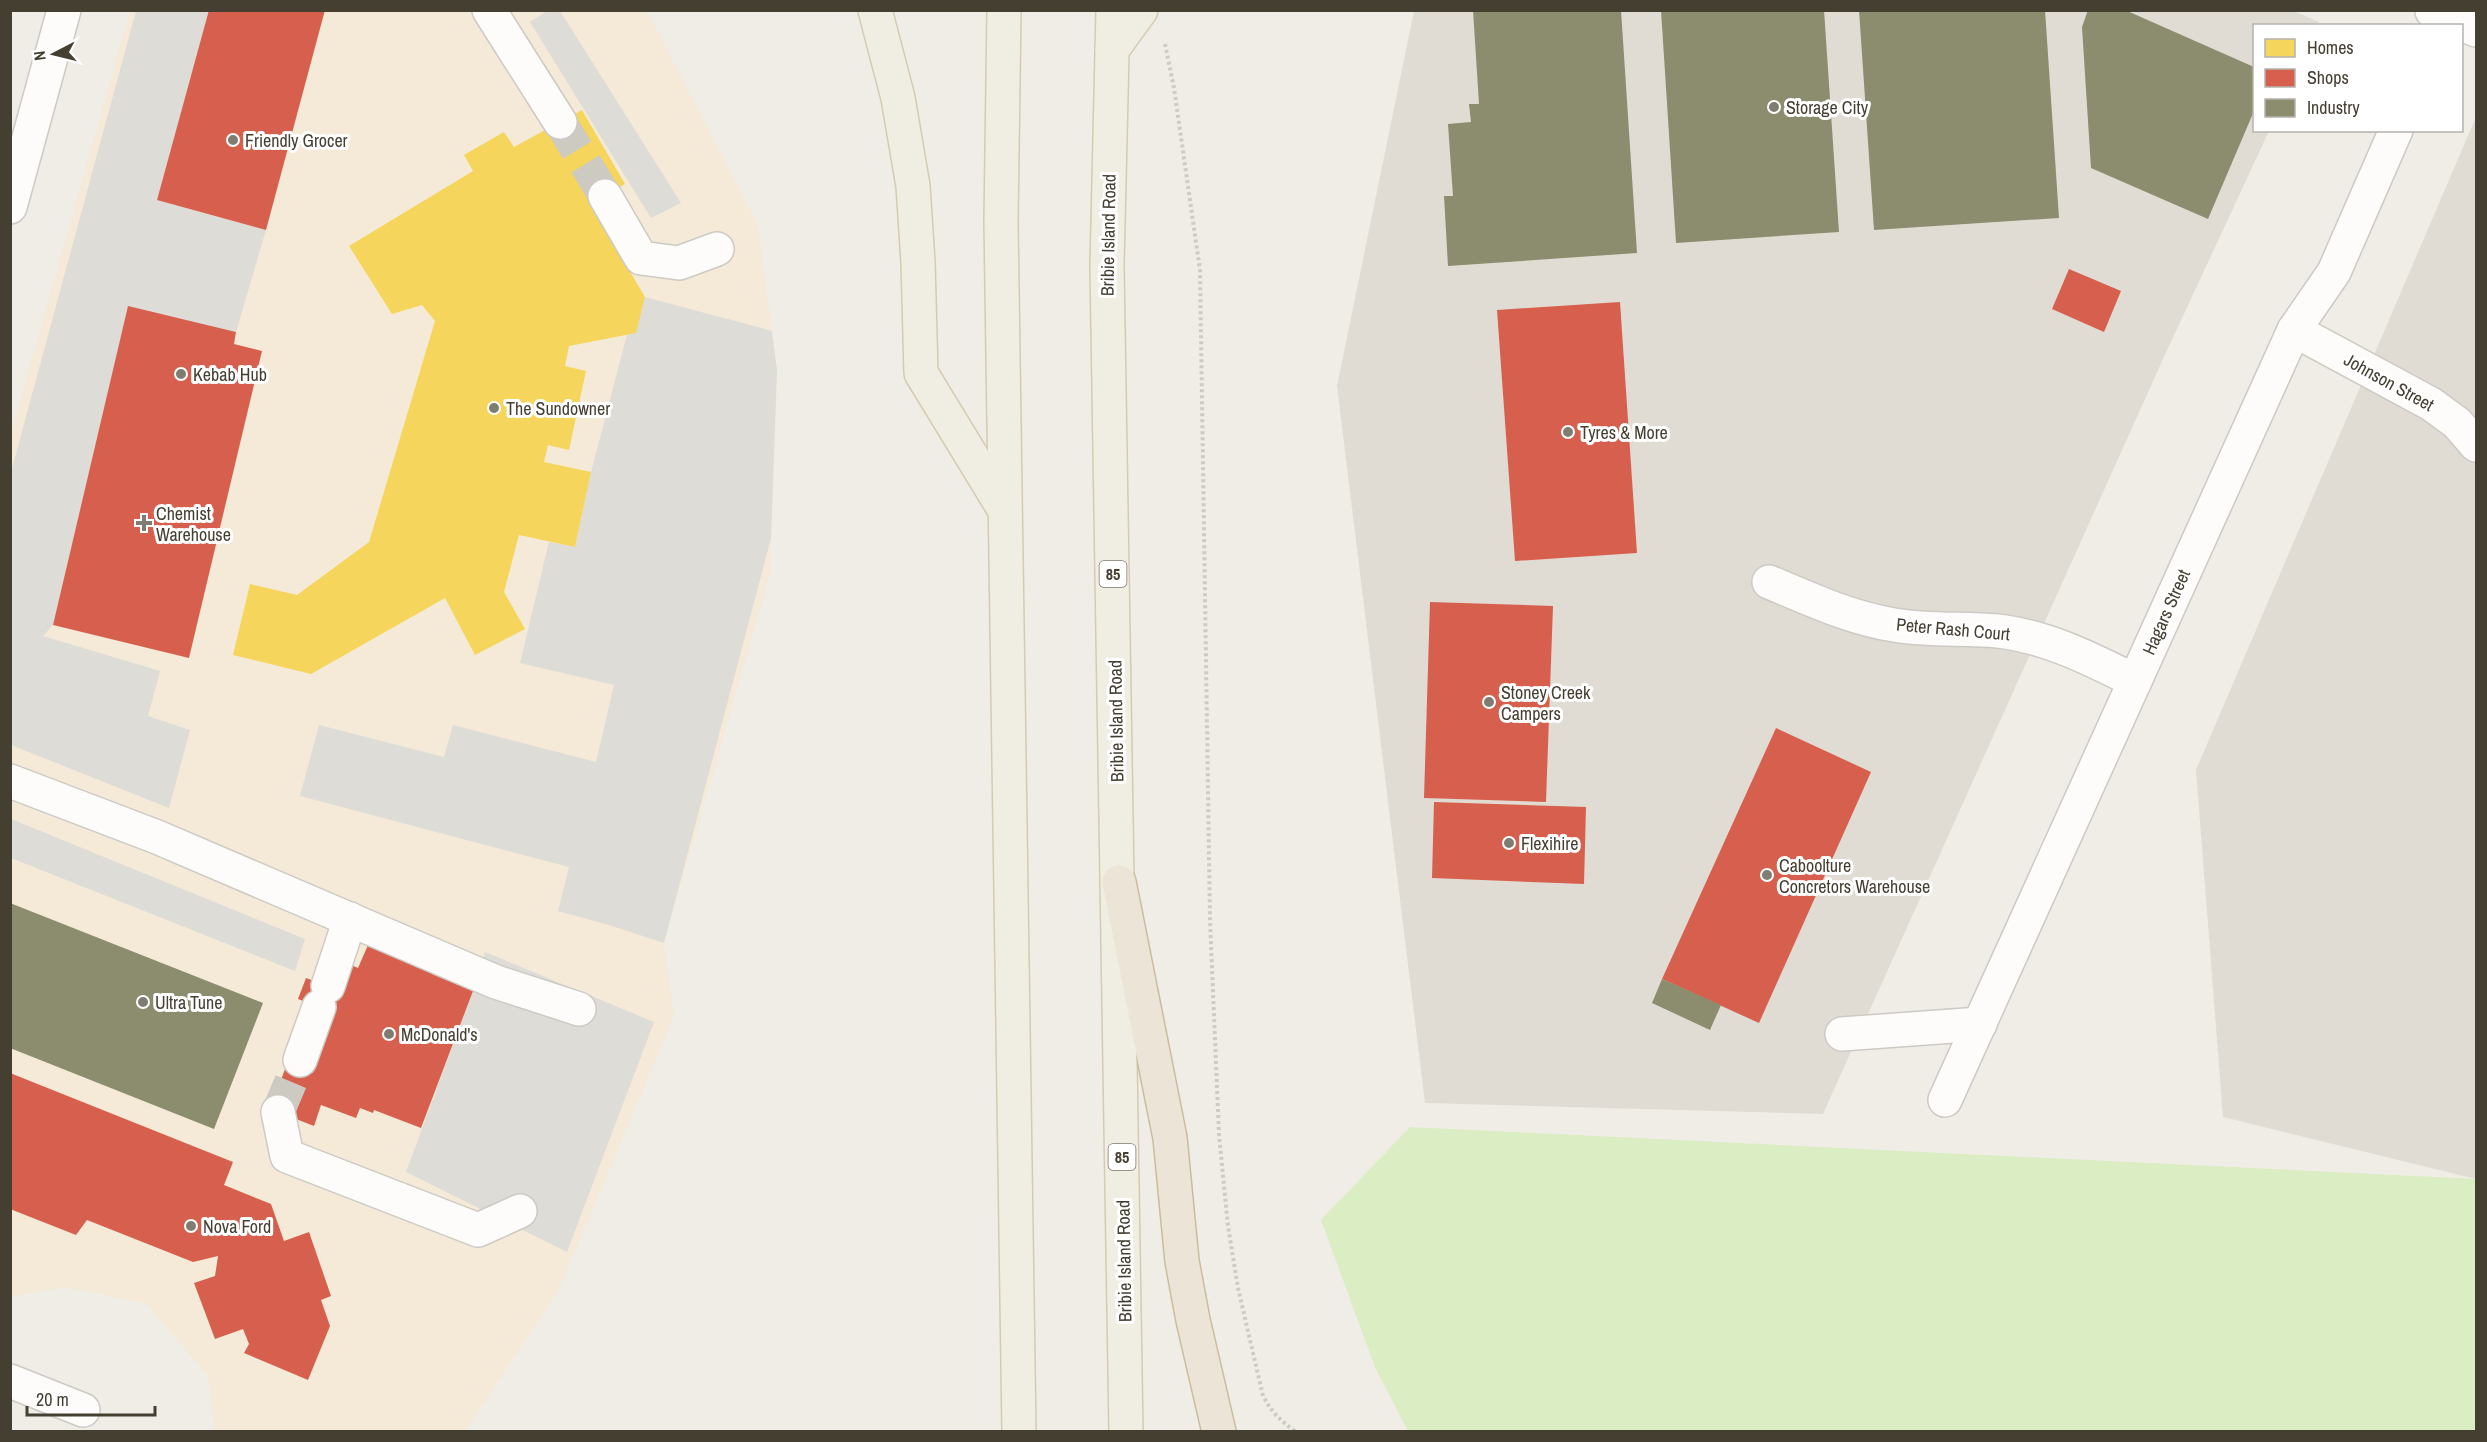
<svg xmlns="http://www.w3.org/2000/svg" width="2487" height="1442" font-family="'Archivo Narrow',sans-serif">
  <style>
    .commercial { fill: #f4ead7 }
    .industrial { fill: #e0dcd4 }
    .green { fill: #daedc3 }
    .parking { fill: #dedcd6 }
    .homes { fill: #f6d55c }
    .shops { fill: #d6604d }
    .industry { fill: #8c8c6e }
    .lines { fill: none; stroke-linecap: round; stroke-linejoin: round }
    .minor-tunnel { stroke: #cdcac2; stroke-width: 33; stroke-dasharray: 33 16; stroke-linecap: butt }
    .minor-casing { stroke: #cdcac4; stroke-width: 36 }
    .major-casing { stroke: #d4cbb1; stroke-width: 36 }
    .highway-casing { stroke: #cabd9e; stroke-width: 36 }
    .path { stroke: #cecbc5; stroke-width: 4; stroke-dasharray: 3 3; stroke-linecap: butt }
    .minor { stroke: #fdfcfb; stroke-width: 33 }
    .major { stroke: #f0ede2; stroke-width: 33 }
    .highway { stroke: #ece5d7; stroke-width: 33 }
    .poi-dot { fill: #807c71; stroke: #fff; stroke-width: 2 }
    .labels { text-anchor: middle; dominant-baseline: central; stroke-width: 6; stroke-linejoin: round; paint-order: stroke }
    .shield { fill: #fff; stroke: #7d7970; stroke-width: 1.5 }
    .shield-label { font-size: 16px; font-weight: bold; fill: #453f32 }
    .poi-label { font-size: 18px; fill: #453f32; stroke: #fff; text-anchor: start }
    .street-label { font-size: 18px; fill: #453f32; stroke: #fff }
  </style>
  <rect width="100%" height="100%" fill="#efede6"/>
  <polygon class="commercial" points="130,11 647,11 758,225 777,371 770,574 664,943 674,1016 558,1291 465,1432 212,1431 214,1427 208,1376 146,1304 65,1287 11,1297 11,434"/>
  <g class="industrial">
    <polygon points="2291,10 2319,22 2317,25 2254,26 2254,130 2269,131 2163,359 1823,1114 1425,1103 1337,386 1414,11"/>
    <polygon points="2476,117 2476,1179 2223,1117 2196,770"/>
  </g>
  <polygon class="green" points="1410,1127 2476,1179 2476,1431 1408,1431 1375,1367 1321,1220"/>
  <g class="parking">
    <polygon points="136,11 209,11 157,200 266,230 236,332 128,307 53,625 43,636 160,671 148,716 190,730 169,808 11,745 11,472"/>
    <polygon points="547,11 560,11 681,203 651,218 530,22"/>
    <polygon points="645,297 772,331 777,371 771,538 664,943 609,925 558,911 569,867 300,796 319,725 444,757 453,725 596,762 614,685 520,663 549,542 575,547 591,472 627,335"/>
    <polygon points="11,819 305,939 295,971 11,858"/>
    <polygon points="485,952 654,1022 567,1252 406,1172 473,991"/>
  </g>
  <polygon class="homes" points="582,110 625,184 590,204 645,297 636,333 569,346 565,366 586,371 569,450 548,445 544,462 591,472 575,547 519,535 504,592 525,629 475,655 445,598 311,674 233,655 250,584 297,595 369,542 435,321 422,305 392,314 349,246 473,171 464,155 504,132 514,147"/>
  <g class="shops">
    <polygon points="209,10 325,10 266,230 157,200"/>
    <polygon points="2069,269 2121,291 2104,332 2052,309"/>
    <polygon points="1620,302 1637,553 1515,561 1497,310"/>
    <polygon points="128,306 236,332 234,344 262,351 189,658 53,625"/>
    <polygon points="1430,602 1553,606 1546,802 1424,798"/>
    <polygon points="1776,728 1871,772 1759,1023 1662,979"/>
    <polygon points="1434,802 1586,807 1584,884 1432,878"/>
    <polygon points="368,945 434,971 432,974 473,991 421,1128 374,1110 373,1113 360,1108 356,1118 321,1105 314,1126 270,1109 290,1056 319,1007 298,999 306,978 339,990 349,964 358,968"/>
    <polygon points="10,1073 233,1162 224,1185 271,1204 284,1241 309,1232 331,1296 321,1300 330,1326 308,1380 244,1353 249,1344 243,1329 215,1339 194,1283 215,1276 218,1256 193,1262 87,1220 76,1235 10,1209"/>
  </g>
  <g class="industry">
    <polygon points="1473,10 1621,10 1637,253 1448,266 1444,196 1453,196 1448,124 1471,122 1469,104 1479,104"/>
    <polygon points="1661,10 1824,10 1839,232 1676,243"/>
    <polygon points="1859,10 2045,10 2059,218 1874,230"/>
    <polygon points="2088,10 2125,10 2254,67 2254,111 2208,219 2091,168 2082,27"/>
    <polygon points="10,903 263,1003 214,1129 10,1048"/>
    <polygon points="1662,979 1721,1005 1710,1030 1652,1003"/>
  </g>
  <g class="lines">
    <g class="minor-tunnel">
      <polyline points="560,122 605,196"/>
      <polyline points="278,1112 300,1060"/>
    </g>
    <g class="minor-casing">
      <g id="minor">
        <polyline points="489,10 560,122"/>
        <polyline points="2432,11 2476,30"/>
        <polyline points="605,196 641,258 679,263 717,249"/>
        <polyline points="10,207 64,10"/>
        <polyline points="2294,330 2431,404 2457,423 2476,445"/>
        <path d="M 1769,582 C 1810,599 1850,618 1894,625 C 1928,631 1964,628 1998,631 C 2048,637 2091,659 2135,681"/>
        <polyline points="10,781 157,837 496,982 579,1009"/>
        <polyline points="328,986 350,919"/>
        <polyline points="1842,1034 1980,1024"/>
        <polyline points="300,1060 319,1007"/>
        <polyline points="1945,1100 2294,330 2334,272 2396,130"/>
        <polyline points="278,1112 287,1156 478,1230 520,1211"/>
        <polyline points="10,1381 83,1410"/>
      </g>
    </g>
    <g class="major-casing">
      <g id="major">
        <polyline points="875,10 898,98 913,186 918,262 921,373 1004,509"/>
        <polyline points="1004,10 1001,221 1019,1432"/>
        <polyline points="1113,10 1107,266 1126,1432"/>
        <polyline points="1112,50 1141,10"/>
      </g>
    </g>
    <g class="highway-casing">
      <polyline id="highway" points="1119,882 1170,1138 1182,1261 1193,1320 1219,1432"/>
    </g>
    <path class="path" d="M 1165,44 L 1174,88 L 1200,270 L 1210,920 L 1219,1135 L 1228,1226 L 1238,1288 L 1263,1396 C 1272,1413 1281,1421 1296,1432"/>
    <use href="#minor" class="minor"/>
    <use href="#major" class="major"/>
    <use href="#highway" class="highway"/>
  </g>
  <g class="poi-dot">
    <circle cx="1774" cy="107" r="6"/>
    <circle cx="233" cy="140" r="6"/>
    <circle cx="181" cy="374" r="6"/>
    <circle cx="494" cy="408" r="6"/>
    <circle cx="1568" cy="432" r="6"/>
    <path d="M141 514h6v6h6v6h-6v6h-6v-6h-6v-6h6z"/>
    <circle cx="1489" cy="702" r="6"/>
    <circle cx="1509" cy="843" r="6"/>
    <circle cx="1767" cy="875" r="6"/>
    <circle cx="143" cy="1002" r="6"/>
    <circle cx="389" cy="1034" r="6"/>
    <circle cx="191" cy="1226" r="6"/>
  </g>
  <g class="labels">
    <g class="shield">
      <rect x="1099.5" y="561" width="27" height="26" rx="4.5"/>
      <rect x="1108.5" y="1144" width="27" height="26" rx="4.5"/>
    </g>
    <g class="shield-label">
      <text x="1113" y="574">85</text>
      <text x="1122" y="1157">85</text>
    </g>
    <g class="poi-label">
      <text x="1786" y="107">Storage City</text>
      <text x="245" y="140">Friendly Grocer</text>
      <text x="193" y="374">Kebab Hub</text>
      <text x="506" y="408">The Sundowner</text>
      <text x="1580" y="432">Tyres &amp; More</text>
      <text x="156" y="513">Chemist<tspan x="156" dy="21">Warehouse</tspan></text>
      <text x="1501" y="692">Stoney Creek<tspan x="1501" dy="21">Campers</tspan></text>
      <text x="1521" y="843">Flexihire</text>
      <text x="1779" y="865">Caboolture<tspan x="1779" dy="21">Concretors Warehouse</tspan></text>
      <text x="155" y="1002">Ultra Tune</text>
      <text x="401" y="1034">McDonald's</text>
      <text x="203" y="1226">Nova Ford</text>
    </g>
    <g class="street-label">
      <text transform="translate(1108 235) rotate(-89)">Bribie Island Road</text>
      <text transform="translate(2389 382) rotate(29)">Johnson Street</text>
      <text transform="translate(2166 612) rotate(-66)">Hagars Street</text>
      <text transform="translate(1953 629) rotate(5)">Peter Rash Court</text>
      <text transform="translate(1116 721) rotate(-91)">Bribie Island Road</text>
      <text transform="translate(1124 1261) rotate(-91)">Bribie Island Road</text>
    </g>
  </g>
  <rect width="2487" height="1442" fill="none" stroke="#453f32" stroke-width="24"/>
  <rect x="2253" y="24" width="210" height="108" fill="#ffffff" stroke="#b5b2ad" stroke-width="1.5"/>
  <rect x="2265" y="39" width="30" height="18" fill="#f6d55c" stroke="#b5b2ad" stroke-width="1.5"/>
  <text x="2307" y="54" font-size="18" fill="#453f32">Homes</text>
  <rect x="2265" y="69" width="30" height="18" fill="#d6604d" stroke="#b5b2ad" stroke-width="1.5"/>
  <text x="2307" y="84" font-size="18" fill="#453f32">Shops</text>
  <rect x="2265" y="99" width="30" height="18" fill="#8c8c6e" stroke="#b5b2ad" stroke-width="1.5"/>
  <text x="2307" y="114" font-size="18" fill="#453f32">Industry</text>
  <g transform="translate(54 54) rotate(263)" stroke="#ffffff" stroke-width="4.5" paint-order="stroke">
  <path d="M0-4.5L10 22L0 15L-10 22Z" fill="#453f32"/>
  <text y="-9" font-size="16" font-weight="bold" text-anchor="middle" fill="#453f32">N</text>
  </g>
  <path d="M27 1406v9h128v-9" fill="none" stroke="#453f32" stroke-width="3"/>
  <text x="36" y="1406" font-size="18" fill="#453f32" stroke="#ffffff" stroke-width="4.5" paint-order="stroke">20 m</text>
</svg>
